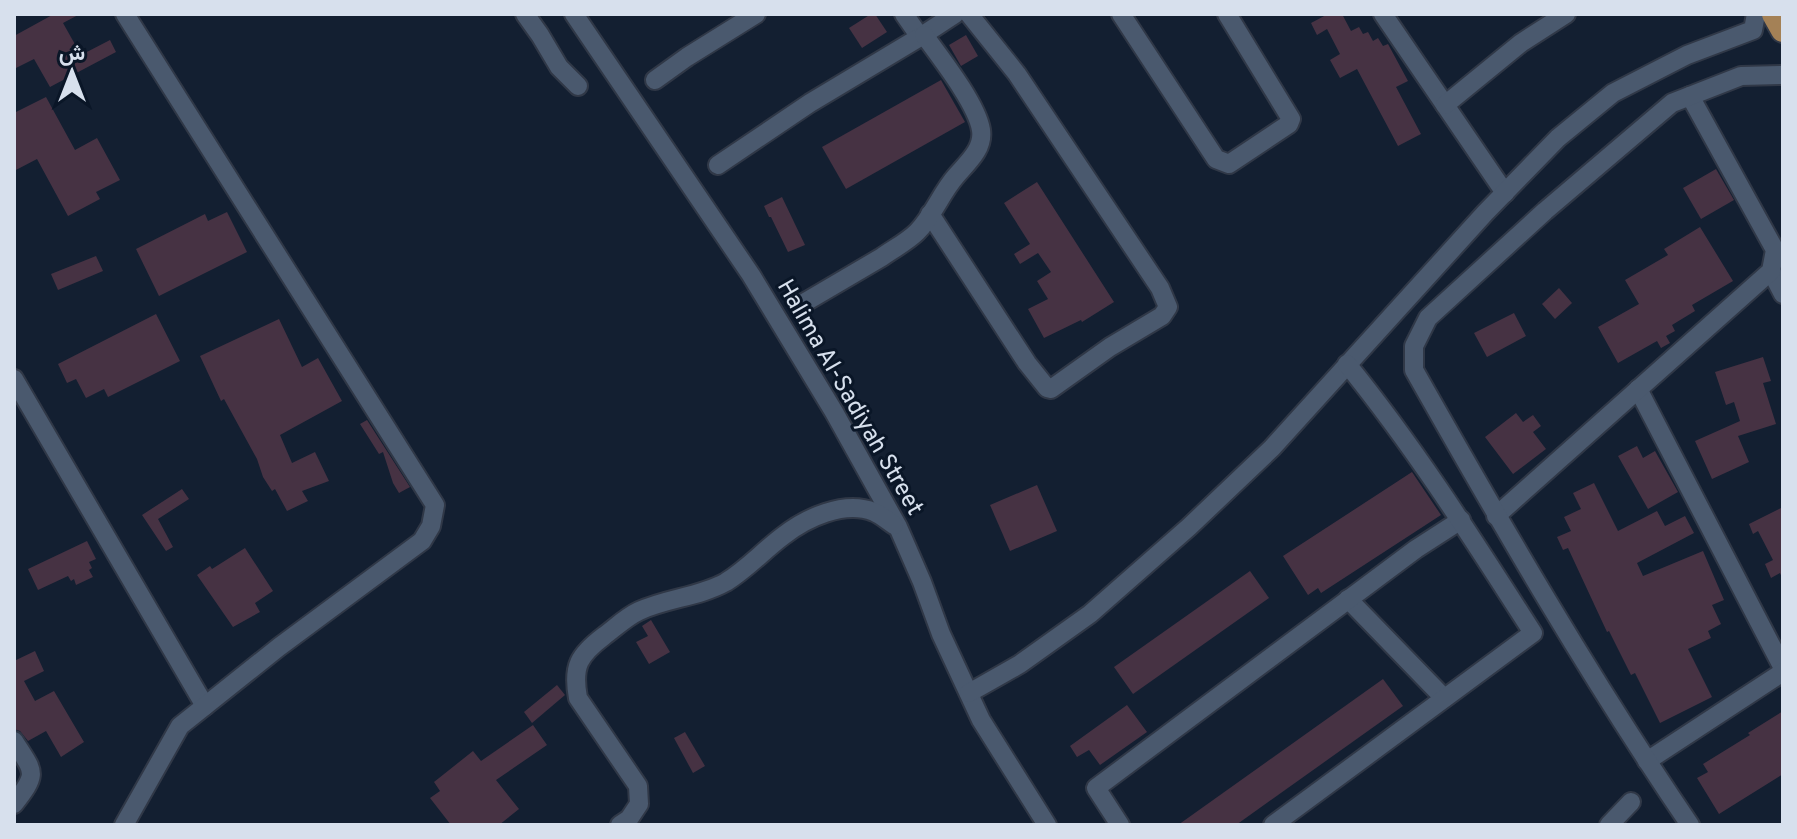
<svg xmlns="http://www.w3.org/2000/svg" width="1797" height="839" font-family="Overpass,Vazirmatn,sans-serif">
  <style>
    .building { fill: #463243 }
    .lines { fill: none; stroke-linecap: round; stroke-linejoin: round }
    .minor-casing { stroke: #303847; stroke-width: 22 }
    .major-casing { stroke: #303847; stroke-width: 28 }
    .minor { stroke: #4a596e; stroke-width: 18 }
    .major { stroke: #a48156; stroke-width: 24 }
    .labels { text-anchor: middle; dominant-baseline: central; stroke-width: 6; stroke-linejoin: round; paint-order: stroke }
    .street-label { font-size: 24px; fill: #d7e0ed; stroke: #0a1627 }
  </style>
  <rect width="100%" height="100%" fill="#131f31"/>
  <g class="building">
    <polygon points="54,14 80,14 63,23 81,55 110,40 116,52 50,87 34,59 14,69 14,36"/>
    <polygon points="871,14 875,14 887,32 862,48 849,28"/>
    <polygon points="1328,14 1342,14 1351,31 1359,27 1363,34 1368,32 1373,41 1378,38 1383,46 1388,44 1408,81 1396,87 1421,134 1398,146 1357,69 1340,78 1330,60 1340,54 1327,29 1317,35 1311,23"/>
    <polygon points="966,35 978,56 961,66 949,45"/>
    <polygon points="941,80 965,122 846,189 822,147"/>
    <polygon points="46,97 75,150 97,138 120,180 96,192 100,199 68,216 37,159 14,171 14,113"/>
    <polygon points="1716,169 1734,200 1701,219 1683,188"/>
    <polygon points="1037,182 1114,302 1082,322 1081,320 1044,338 1028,309 1048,299 1037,281 1051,272 1038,253 1020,264 1014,254 1030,244 1004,203"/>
    <polygon points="782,197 805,245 788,252 771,217 769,217 764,206"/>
    <polygon points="227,212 247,252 159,296 136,249 205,214 208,221"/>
    <polygon points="1700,227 1733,281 1692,305 1695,311 1672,325 1675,331 1666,336 1670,343 1661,348 1657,341 1618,363 1598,327 1639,304 1625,280 1668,255 1664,249"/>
    <polygon points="96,256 103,271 58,290 51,274"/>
    <polygon points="1559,288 1572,303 1555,319 1542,304"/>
    <polygon points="1514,313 1526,336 1487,357 1474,333"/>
    <polygon points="156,314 180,361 108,397 104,389 86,398 76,379 67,383 58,364"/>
    <polygon points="279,319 302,367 318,358 342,401 280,435 292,463 315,452 329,481 302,491 308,501 287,511 275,489 272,491 263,477 257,459 224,399 221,401 200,356"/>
    <polygon points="1763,357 1771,381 1763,383 1776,424 1738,436 1749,462 1712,479 1695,441 1740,421 1734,402 1726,405 1715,372"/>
    <polygon points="1516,413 1523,422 1533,415 1541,426 1533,432 1546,449 1513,474 1485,437"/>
    <polygon points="367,420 410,487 399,493 393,483 383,452 379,454 360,424"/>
    <polygon points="1637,446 1643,458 1655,451 1678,492 1648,509 1618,456"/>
    <polygon points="1412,472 1441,515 1321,593 1318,588 1308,595 1283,556"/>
    <polygon points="1594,483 1618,531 1657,511 1665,526 1685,516 1694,533 1637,563 1643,576 1703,551 1724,600 1712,605 1721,624 1708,631 1711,638 1688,649 1712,697 1660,723 1635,673 1631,675 1609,631 1607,632 1568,548 1563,550 1557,537 1571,531 1564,517 1581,509 1573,493"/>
    <polygon points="1037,485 1057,531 1010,551 990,505"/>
    <polygon points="182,489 189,499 158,519 173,547 166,551 142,515"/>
    <polygon points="1783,507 1783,580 1780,573 1771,578 1765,564 1773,560 1758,531 1753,534 1749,524"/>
    <polygon points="87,541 96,559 89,562 92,568 89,570 93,577 76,585 74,579 71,581 68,576 38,590 28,569"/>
    <polygon points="245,548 273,591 255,603 260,612 233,627 197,575 210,566 212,569"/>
    <polygon points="1250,571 1269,598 1133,694 1114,667"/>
    <polygon points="651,620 670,652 649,664 636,642 648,636 642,626"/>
    <polygon points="35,651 44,671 24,681 35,701 54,691 84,742 61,757 46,731 28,741 20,731 14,729 14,661"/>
    <polygon points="1383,679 1403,706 1236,825 1178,825"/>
    <polygon points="557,685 565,695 532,723 524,712"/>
    <polygon points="1127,705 1147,732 1100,765 1089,750 1077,757 1070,746"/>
    <polygon points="1783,711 1783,774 1719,814 1697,778 1708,772 1703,764 1750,735 1748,733"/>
    <polygon points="533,725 547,745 496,780 519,809 499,825 451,825 430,798 440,791 434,782 473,751 481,761"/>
    <polygon points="685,732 705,766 693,773 674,738"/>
  </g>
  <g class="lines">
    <g class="minor-casing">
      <g id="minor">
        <polyline points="525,14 540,35 559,67 578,86"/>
        <polyline points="574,14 751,275 834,412 898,527 922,582 941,634 981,720 1047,825"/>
        <polyline points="904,14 920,37 955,14"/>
        <polyline points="1121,14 1216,159 1229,164 1289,124 1291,119 1227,14"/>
        <polyline points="1383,14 1505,193"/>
        <polyline points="655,80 687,57 756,14"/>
        <polyline points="1445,105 1521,43 1566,14"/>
        <polyline points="718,165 810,103 920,37"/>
        <polyline points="930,214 1027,363 1047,388 1051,389 1110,347 1162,316 1168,307 1160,288 1017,74 969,14"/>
        <polyline points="1771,271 1783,294"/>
        <path d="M 802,304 C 829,288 855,273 882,257 C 893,249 907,242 917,232 C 933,216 941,193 956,176 C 967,163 984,149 981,130 C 977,104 940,57 924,35"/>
        <polyline points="14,379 205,706"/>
        <polyline points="1638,389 1783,668"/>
        <polyline points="1496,516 1771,271 1775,250 1690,96"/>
        <polyline points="1348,599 1444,698"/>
        <polyline points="969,693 1020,664 1090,614 1189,527 1272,448 1485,213 1558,138 1613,93 1687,55 1753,30 1756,14"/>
        <path d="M 14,741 C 34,773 39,772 14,804"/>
        <polyline points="1647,761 1783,672"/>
        <polyline points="124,825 180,726 279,647 422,541 431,526 435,505 125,14"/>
        <path d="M 620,825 L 629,819 L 639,804 L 638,786 L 578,698 C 572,666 579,655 604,636 C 615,628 626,617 639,611 C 667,598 699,597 726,582 C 747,569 763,551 783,536 C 806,518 844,500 874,512 C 881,515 888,521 894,525"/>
        <polyline points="1120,825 1096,788 1416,549 1461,520"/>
        <path d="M 1273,825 L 1533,633 C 1474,541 1416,449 1347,364"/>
        <polyline points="1609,825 1631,802"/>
        <path d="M 1690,825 C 1590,678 1501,524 1414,370 L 1414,346 L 1428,318 L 1545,211 L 1672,103 L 1741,76 L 1783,75"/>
      </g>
    </g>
    <g class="major-casing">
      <polyline id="major" points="1774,14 1783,30"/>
    </g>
    <use href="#minor" class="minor"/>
    <use href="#major" class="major"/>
  </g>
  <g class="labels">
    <g class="street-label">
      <text transform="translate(849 398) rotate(60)">Halima Al-Sadiyah Street</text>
    </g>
  </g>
  <rect width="1797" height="839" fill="none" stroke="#d7e0ed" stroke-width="32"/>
  <g transform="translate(72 72)" stroke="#0a1627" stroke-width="6" paint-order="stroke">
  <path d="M0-6L14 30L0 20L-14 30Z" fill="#d7e0ed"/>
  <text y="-12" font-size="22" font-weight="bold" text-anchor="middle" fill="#d7e0ed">ش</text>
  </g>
</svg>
